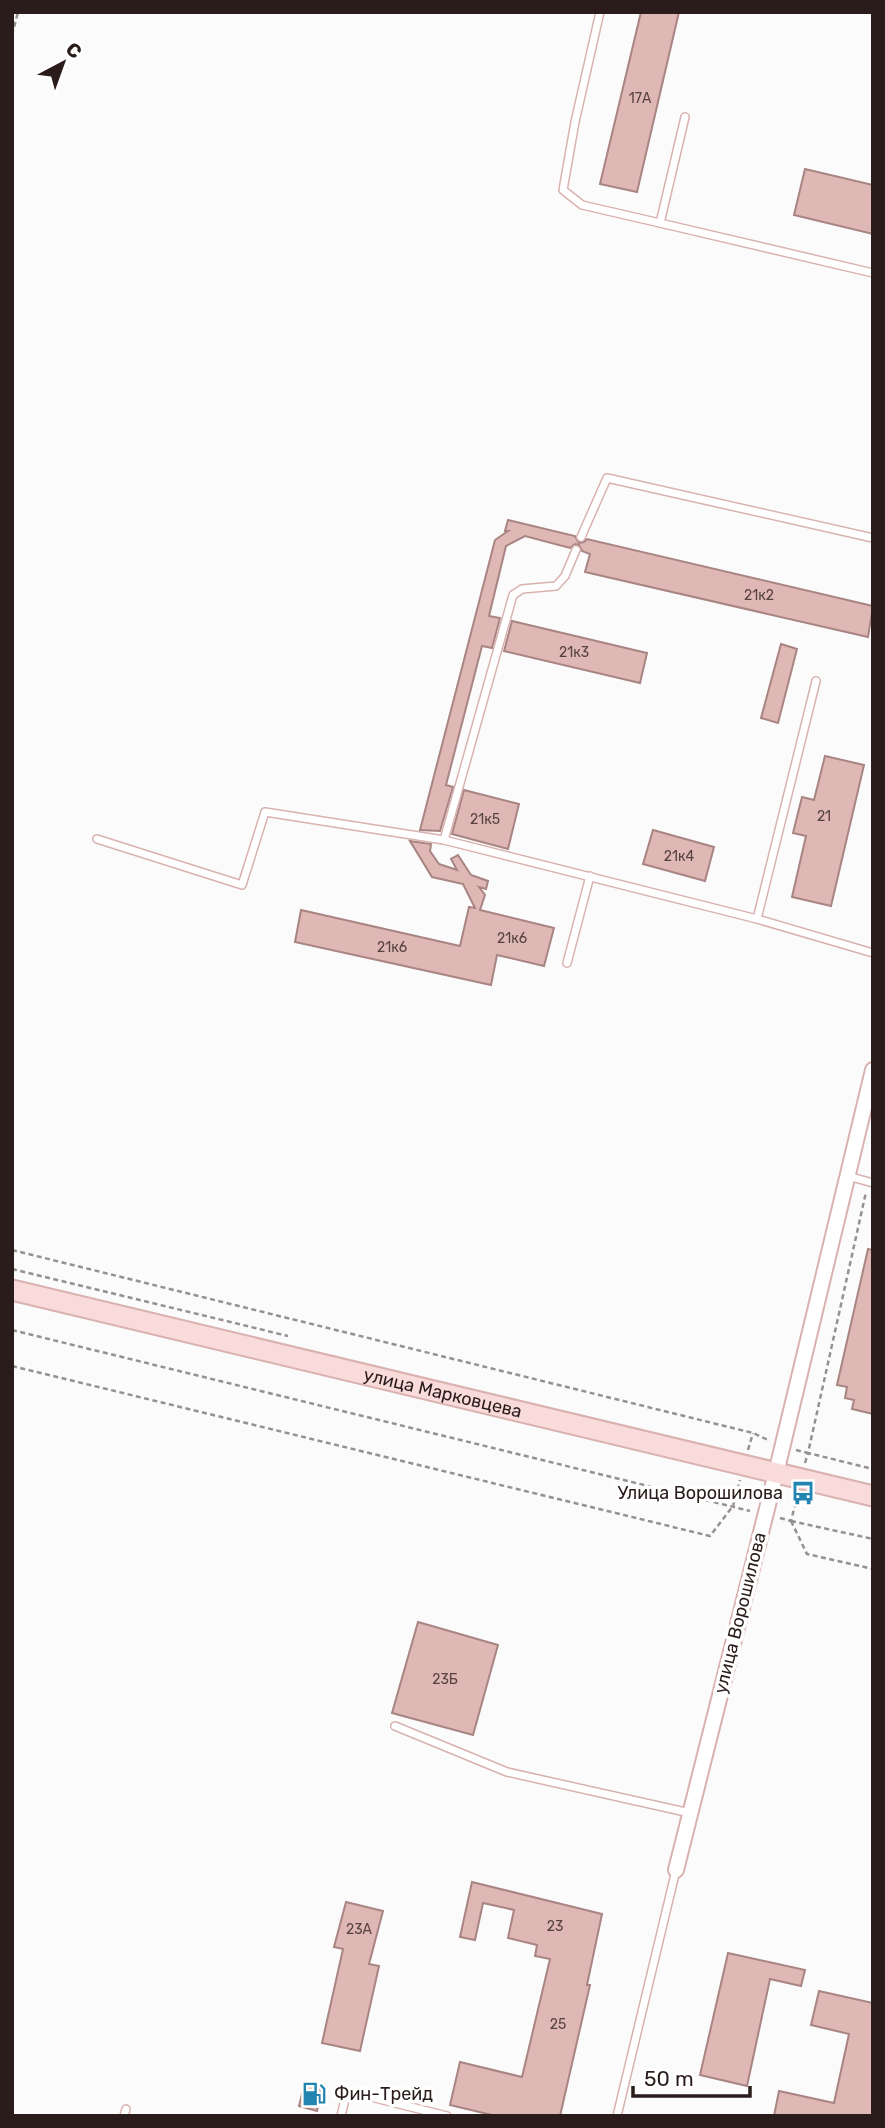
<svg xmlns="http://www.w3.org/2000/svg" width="885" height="2128" font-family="Rubik,sans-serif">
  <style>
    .building { fill: #dfb8b6; stroke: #a88482; stroke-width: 2 }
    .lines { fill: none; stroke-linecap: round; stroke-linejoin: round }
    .service-casing { stroke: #d9b2b0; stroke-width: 10 }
    .minor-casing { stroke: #d9b2b0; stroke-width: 18 }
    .secondary-casing { stroke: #d9b2b0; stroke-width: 23 }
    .path { stroke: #979090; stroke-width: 2.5; stroke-dasharray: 5 3.5; stroke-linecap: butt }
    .service { stroke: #fff; stroke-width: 7 }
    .minor { stroke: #fff; stroke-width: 14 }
    .secondary { stroke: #f8dbda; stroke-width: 19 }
    .labels { text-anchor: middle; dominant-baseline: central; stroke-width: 7; stroke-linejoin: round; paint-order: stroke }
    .number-label { font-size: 14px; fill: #574342 }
    .street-label { font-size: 18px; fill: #2a1c1b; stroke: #fff }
    .poi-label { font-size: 18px; fill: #2a1c1b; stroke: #fff; text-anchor: end }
  </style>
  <rect width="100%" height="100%" fill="#fbfbfb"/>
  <g class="building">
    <polygon points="641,12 679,12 637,192 600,184"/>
    <polygon points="805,169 873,185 873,234 794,215"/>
    <polygon points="508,520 575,536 579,543 584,542 587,539 873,606 868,637 585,572 590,554 582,551 579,545 575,544 570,548 525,536 506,546 489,616 500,618 492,648 482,646 446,785 453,787 440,831 420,830 495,540 508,531 505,531"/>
    <polygon points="512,621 647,653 640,683 504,651"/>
    <polygon points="781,644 797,649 778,723 761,718"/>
    <polygon points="825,756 864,765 831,906 792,897 806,836 793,833 802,797 814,800"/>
    <polygon points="464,790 519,804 508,849 452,834"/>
    <polygon points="653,830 714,847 705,881 643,864"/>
    <polygon points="410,841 431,844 430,851 439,864 457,870 451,859 458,855 471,875 488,881 486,889 479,887 485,895 480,910 554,928 544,966 497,955 491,985 295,942 301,910 460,946 469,907 475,908 463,884 432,877"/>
    <polygon points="868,1249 873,1250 873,1414 852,1409 854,1400 845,1398 847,1387 837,1385"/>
    <polygon points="418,1622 498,1645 473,1735 392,1713"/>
    <polygon points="472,1882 602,1914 587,1985 590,1985 560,2116 496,2116 450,2105 460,2062 522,2077 550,1959 535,1956 537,1945 508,1938 514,1910 483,1903 475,1940 460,1937"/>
    <polygon points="346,1902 383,1911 369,1964 379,1966 360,2051 322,2043 343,1949 334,1947"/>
    <polygon points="728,1953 805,1970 801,1986 770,1979 747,2086 700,2075"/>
    <polygon points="819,1991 873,2003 873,2116 774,2116 779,2091 834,2103 849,2034 811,2025"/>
    <polygon points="305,2082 323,2086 317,2111 299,2106"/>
  </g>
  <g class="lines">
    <g class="service-casing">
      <g id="service">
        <polyline points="600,12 575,122 563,190 582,205 660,223"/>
        <polyline points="685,117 660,223 873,273"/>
        <polyline points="581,537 607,478 873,538"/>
        <polyline points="576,550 565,576 556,586 522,589 513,595 444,840 757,919 873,953"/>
        <polyline points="97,839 242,885 265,812 444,840"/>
        <polyline points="757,919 816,681"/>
        <polyline points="567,963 590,876"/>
        <polyline points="848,1176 873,1183"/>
        <polyline points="395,1726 507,1772 690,1813"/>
        <polyline points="124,2116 126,2109"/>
        <polyline points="341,2116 347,2091 447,2116"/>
        <polyline points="617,2116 676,1870"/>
      </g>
    </g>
    <g class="minor-casing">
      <polyline id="minor" points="676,1870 776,1473 873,1070"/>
    </g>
    <g class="secondary-casing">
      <g id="secondary">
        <path id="s1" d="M 12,1290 L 873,1496"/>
      </g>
    </g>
    <g class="path">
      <polyline points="12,35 18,12"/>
      <polyline points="12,1250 753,1433 770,1441"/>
      <polyline points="12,1269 288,1336"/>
      <polyline points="12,1330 750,1511"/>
      <polyline points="12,1366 710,1536 733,1506 740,1480"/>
      <polyline points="748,1450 753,1433"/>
      <polyline points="796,1450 808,1453 866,1192"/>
      <polyline points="805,1463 808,1453 873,1469"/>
      <polyline points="780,1518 791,1521 797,1497"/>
      <polyline points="791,1521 807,1554 873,1569"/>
      <polyline points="791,1521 873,1539"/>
    </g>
    <use href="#service" class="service"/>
    <use href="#minor" class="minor"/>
    <use href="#secondary" class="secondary"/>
  </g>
  <defs>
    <g id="bus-bare" transform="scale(1.89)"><path d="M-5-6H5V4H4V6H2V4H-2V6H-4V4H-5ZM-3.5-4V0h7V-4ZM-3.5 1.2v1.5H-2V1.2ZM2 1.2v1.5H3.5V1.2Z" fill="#2185b0" stroke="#fff" stroke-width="2.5" paint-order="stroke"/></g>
    <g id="fuel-bare" transform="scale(1.89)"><path d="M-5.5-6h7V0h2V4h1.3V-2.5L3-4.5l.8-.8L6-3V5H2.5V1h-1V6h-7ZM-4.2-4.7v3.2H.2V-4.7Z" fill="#2185b0" stroke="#fff" stroke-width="2.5" paint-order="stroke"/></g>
  </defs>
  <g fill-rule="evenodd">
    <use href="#bus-bare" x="803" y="1493"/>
    <use href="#fuel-bare" x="314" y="2094"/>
  </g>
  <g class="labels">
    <g class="number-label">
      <text x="640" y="98">17А</text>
      <text x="759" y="595">21к2</text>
      <text x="574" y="652">21к3</text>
      <text x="824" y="816">21</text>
      <text x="485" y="819">21к5</text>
      <text x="679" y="856">21к4</text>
      <text x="512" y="938">21к6</text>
      <text x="392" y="947">21к6</text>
      <text x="445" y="1679">23Б</text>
      <text x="555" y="1926">23</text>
      <text x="359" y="1929">23А</text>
      <text x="558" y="2024">25</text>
    </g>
    <g class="street-label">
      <text stroke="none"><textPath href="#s1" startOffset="443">улица Марковцева</textPath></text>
      <text transform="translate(740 1613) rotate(-76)">улица Ворошилова</text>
    </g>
    <g class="poi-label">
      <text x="783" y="1493">Улица Ворошилова</text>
      <text x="334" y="2094" text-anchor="start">Фин-Трeйд</text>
    </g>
  </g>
  <rect width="885" height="2128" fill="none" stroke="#2a1c1b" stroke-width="28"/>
  <g transform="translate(63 63) rotate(41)" stroke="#ffffff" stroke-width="5" paint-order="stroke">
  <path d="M0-5L12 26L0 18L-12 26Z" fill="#2a1c1b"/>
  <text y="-10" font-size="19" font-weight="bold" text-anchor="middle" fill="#2a1c1b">С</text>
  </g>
  <path d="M633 2086v10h117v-10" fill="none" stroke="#2a1c1b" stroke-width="3.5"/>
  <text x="644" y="2086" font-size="21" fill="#2a1c1b" stroke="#ffffff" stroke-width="5" paint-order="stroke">50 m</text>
</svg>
